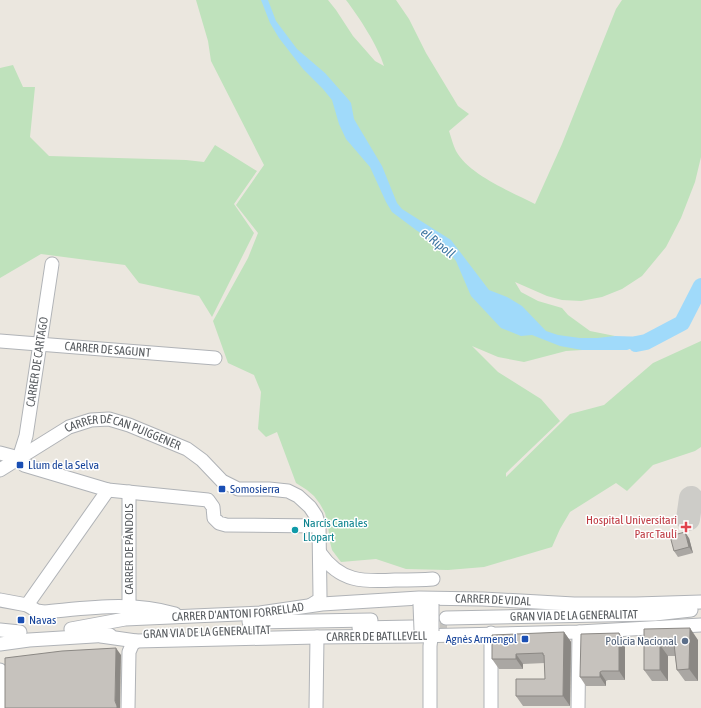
<svg xmlns="http://www.w3.org/2000/svg" width="701" height="708" font-family="'Asap Condensed',sans-serif">
  <style>
    .green { fill: #bfe2bc }
    .water { fill: #a0dafa }
    .lines { fill: none; stroke-linecap: round; stroke-linejoin: round }
    .river { stroke: #a0dafa; stroke-width: 16 }
    .taxiway { stroke: #cdccc8; stroke-width: 24 }
    .minor-tunnel { stroke: #c6c4bf; stroke-width: 13; stroke-dasharray: 13 6; stroke-linecap: butt }
    .minor-casing { stroke: #b0b3b7; stroke-width: 15 }
    .minor { stroke: #fff; stroke-width: 13 }
    .minor-bridge-casing { stroke: #b0b3b7; stroke-width: 15; stroke-linecap: butt }
    .minor-bridge { stroke: #fff; stroke-width: 13 }
    .wall { fill: #aaa7a3 }
    .shaded-wall { fill: #8b8884 }
    .building { fill: #c6c2bd; stroke: #8b8884 }
    .transit-dot { fill: #1a4fb4; stroke: #fff; stroke-width: 1.5 }
    .health-dot { fill: #e0444e; stroke: #fff; stroke-width: 1.5 }
    .culture-dot { fill: #0f9aa8; stroke: #fff; stroke-width: 1.5 }
    .service-dot { fill: #5c6f8a; stroke: #fff; stroke-width: 1.5 }
    .labels { text-anchor: middle; dominant-baseline: central; stroke-width: 3; stroke-linejoin: round; paint-order: stroke }
    .street-label { font-size: 12px; fill: #585c60; stroke: #fff }
    .transit-label { font-size: 12px; fill: #164399; stroke: #fff; text-anchor: start }
    .health-label { font-size: 12px; fill: #be3a42; stroke: #fff; text-anchor: end }
    .culture-label { font-size: 12px; fill: #0d838f; stroke: #fff; text-anchor: start }
    .service-label { font-size: 12px; fill: #4e5e75; stroke: #fff; text-anchor: end }
    .water-label { font-size: 13px; font-style: italic; fill: #3d76a2; stroke: #fff }
  </style>
  <rect width="100%" height="100%" fill="#ebe7df"/>
  <g class="green">
    <path d="M 196,0 L 328,0 L 336,10 L 353,36 L 375,61 L 384,66 C 378,46 359,17 346,0 L 396,0 L 409,19 L 426,53 L 458,106 L 469,114 L 449,131 C 451,137 453,145 456,151 C 469,175 512,192 535,204 L 562,144 L 616,9 L 622,0 L 701,0 L 701,157 L 695,182 L 681,218 L 666,247 L 642,276 L 622,289 L 602,297 L 581,301 L 562,300 L 547,296 L 515,282 L 521,292 L 538,301 L 562,308 L 568,315 L 590,331 L 615,336 L 582,350 L 566,351 L 524,362 L 498,357 L 472,346 L 498,372 L 541,399 L 560,421 L 506,473 L 506,477 L 570,414 L 604,405 L 653,363 L 701,341 L 701,447 L 695,451 L 653,465 L 627,491 L 616,483 L 570,512 L 560,529 L 552,547 L 484,567 L 448,570 L 406,569 L 376,559 L 341,562 L 332,550 L 330,542 L 328,526 L 325,513 L 320,504 L 314,496 L 307,490 L 296,483 L 277,432 L 266,437 L 258,429 L 261,392 L 254,375 L 228,363 L 213,321 L 248,258 L 258,233 L 236,205 L 264,165 L 211,61 L 208,41 Z"/>
    <polygon points="13,65 23,87 35,87 30,137 49,156 186,160 204,162 215,145 257,171 234,204 254,233 212,317 199,296 139,283 125,265 41,254 0,278 0,68"/>
  </g>
  <polygon class="water" points="261,0 268,0 276,21 297,49 325,73 348,99 351,103 354,119 382,166 397,203 402,209 451,240 489,290 507,297 522,306 546,331 558,335 580,338 597,338 615,336 648,337 658,335 644,344 627,350 582,350 560,346 532,335 521,336 501,328 471,296 456,261 448,251 416,230 392,212 386,202 370,167 346,139 339,124 332,100 323,89 303,69 279,38 270,23"/>
  <g class="lines">
    <polyline class="river" points="636,344 646,342 682,323 701,286"/>
    <polyline class="taxiway" points="688,519 691,498"/>
    <polyline class="minor-tunnel" points="421,626 447,626"/>
    <g class="minor-casing">
      <g id="minor">
        <path id="s1" d="M 0,341 L 215,358"/>
        <polyline points="0,453 19,458"/>
        <polyline points="19,458 24,465 108,490 208,500 213,507 214,518 219,523 226,525 319,526"/>
        <path id="s2" d="M 19,458 L 26,436 L 52,264"/>
        <path id="s3" d="M 0,470 L 69,427 L 91,420 L 109,419 L 129,425 L 187,449 L 202,460 L 222,481 L 238,489 L 269,489 L 288,491 L 298,496 L 310,507 L 316,516 L 319,526 L 320,596 L 319,600 L 311,605"/>
        <path d="M 320,553 C 340,582 363,582 395,580 C 408,580 420,580 433,579"/>
        <path d="M 0,600 L 27,605 L 37,611 L 44,612 C 89,608 131,601 175,614"/>
        <polyline points="27,605 108,490"/>
        <polyline points="129,606 129,492"/>
        <path id="s4" d="M 446,618 L 655,614 L 691,610"/>
        <polyline points="249,622 371,620"/>
        <polyline points="359,628 413,627"/>
        <path id="s5" d="M 71,629 L 125,619 L 260,613 L 322,604 L 419,598 L 483,599 L 574,604 L 636,604 L 701,602"/>
        <polyline points="0,630 20,632"/>
        <polyline points="491,633 491,708"/>
        <path id="s6" d="M 101,636 L 136,641 L 317,637 L 416,636 L 579,632 L 701,625"/>
        <polyline points="0,644 29,640 110,635"/>
        <polyline points="0,670 1,708"/>
        <polyline points="128,708 129,652 132,645 136,641"/>
        <polyline points="316,708 317,637"/>
        <polyline points="430,708 430,646 432,631"/>
        <polyline points="578,708 579,632"/>
      </g>
    </g>
    <use href="#minor" class="minor"/>
    <g class="minor-bridge-casing">
      <g id="minor-bridge">
        <polyline points="420,604 421,630"/>
        <polyline points="432,604 432,631"/>
      </g>
    </g>
    <use href="#minor-bridge" class="minor-bridge"/>
  </g>
  <g class="wall">
    <polygon points="689,538 693,553 678,557 674,551"/>
    <polygon points="644,629 698,640 698,681 685,681 677,670 675,656 668,656 668,681 652,681 644,670"/>
    <polygon points="564,632 571,642 570,706 523,706 516,696 545,679 545,663 523,664 523,669 499,669 492,659"/>
    <polygon points="619,633 625,642 625,680 608,680 606,681 606,686 586,686 580,677"/>
  </g>
  <g class="shaded-wall">
    <polygon points="685,532 689,538 693,553 689,547"/>
    <polygon points="690,628 698,640 698,681 689,669"/>
    <polygon points="564,632 571,642 570,706 563,696"/>
    <polygon points="619,633 625,642 625,680 619,671"/>
    <polygon points="660,645 668,656 668,681 660,670"/>
    <polygon points="116,648 121,655 120,708 117,708 115,701"/>
    <polygon points="516,654 523,664 523,669 516,659"/>
    <polygon points="600,672 606,681 606,686 600,677"/>
  </g>
  <g class="building">
    <polygon points="685,532 689,547 674,551 670,536"/>
    <polygon points="690,628 689,669 677,670 674,644 660,645 660,670 644,670 644,629"/>
    <polygon points="564,632 563,696 516,696 516,679 545,679 544,655 543,655 543,653 516,654 516,659 492,659 492,635"/>
    <polygon points="619,633 619,671 602,671 600,672 600,677 580,677 581,634"/>
    <polygon points="116,648 115,701 117,706 117,708 5,708 5,658 62,651"/>
  </g>
  <g class="transit-dot">
    <rect x="16" y="461" width="8" height="8" rx="2"/>
    <rect x="218" y="485" width="8" height="8" rx="2"/>
    <rect x="17" y="616" width="8" height="8" rx="2"/>
    <rect x="521" y="635" width="8" height="8" rx="2"/>
  </g>
  <path class="health-dot" d="M684 521h4v4h4v4h-4v4h-4v-4h-4v-4h4z"/>
  <circle class="culture-dot" cx="295" cy="530" r="4"/>
  <circle class="service-dot" cx="685" cy="641" r="4"/>
  <g class="labels">
    <g class="street-label">
      <text stroke="none"><textPath href="#s1" startOffset="108">CARRER DE SAGUNT</textPath></text>
      <text stroke="none"><textPath href="#s2" startOffset="98">CARRER DE CARTAGO</textPath></text>
      <text stroke="none"><textPath href="#s3" startOffset="138">CARRER DE CAN PUIGGENER</textPath></text>
      <text transform="translate(129 549) rotate(-90)">CARRER DE PÀNDOLS</text>
      <text stroke="none"><textPath href="#s5" startOffset="424">CARRER DE VIDAL</textPath></text>
      <text stroke="none"><textPath href="#s5" startOffset="168">CARRER D'ANTONI FORRELLAD</textPath></text>
      <text stroke="none"><textPath href="#s4" startOffset="128">GRAN VIA DE LA GENERALITAT</textPath></text>
      <text transform="translate(207 632) rotate(-2)">GRAN VIA DE LA GENERALITAT</text>
      <text stroke="none"><textPath href="#s6" startOffset="276">CARRER DE BATLLEVELL</textPath></text>
    </g>
    <g class="transit-label">
      <text x="28" y="465">Llum de la Selva</text>
      <text x="230" y="489">Somosierra</text>
      <text x="29" y="620">Navas</text>
      <text x="517" y="639" text-anchor="end">Agnès Armengol</text>
    </g>
    <g class="health-label">
      <text x="677" y="520">Hospital Universitari<tspan x="677" dy="14">Parc Taulí</tspan></text>
    </g>
    <g class="culture-label">
      <text x="303" y="523">Narcís Canales<tspan x="303" dy="14">Llopart</tspan></text>
    </g>
    <g class="service-label">
      <text x="677" y="641">Policia Nacional</text>
    </g>
    <g class="water-label">
      <text transform="translate(438 243) rotate(39)">el Ripoll</text>
    </g>
  </g>
</svg>
